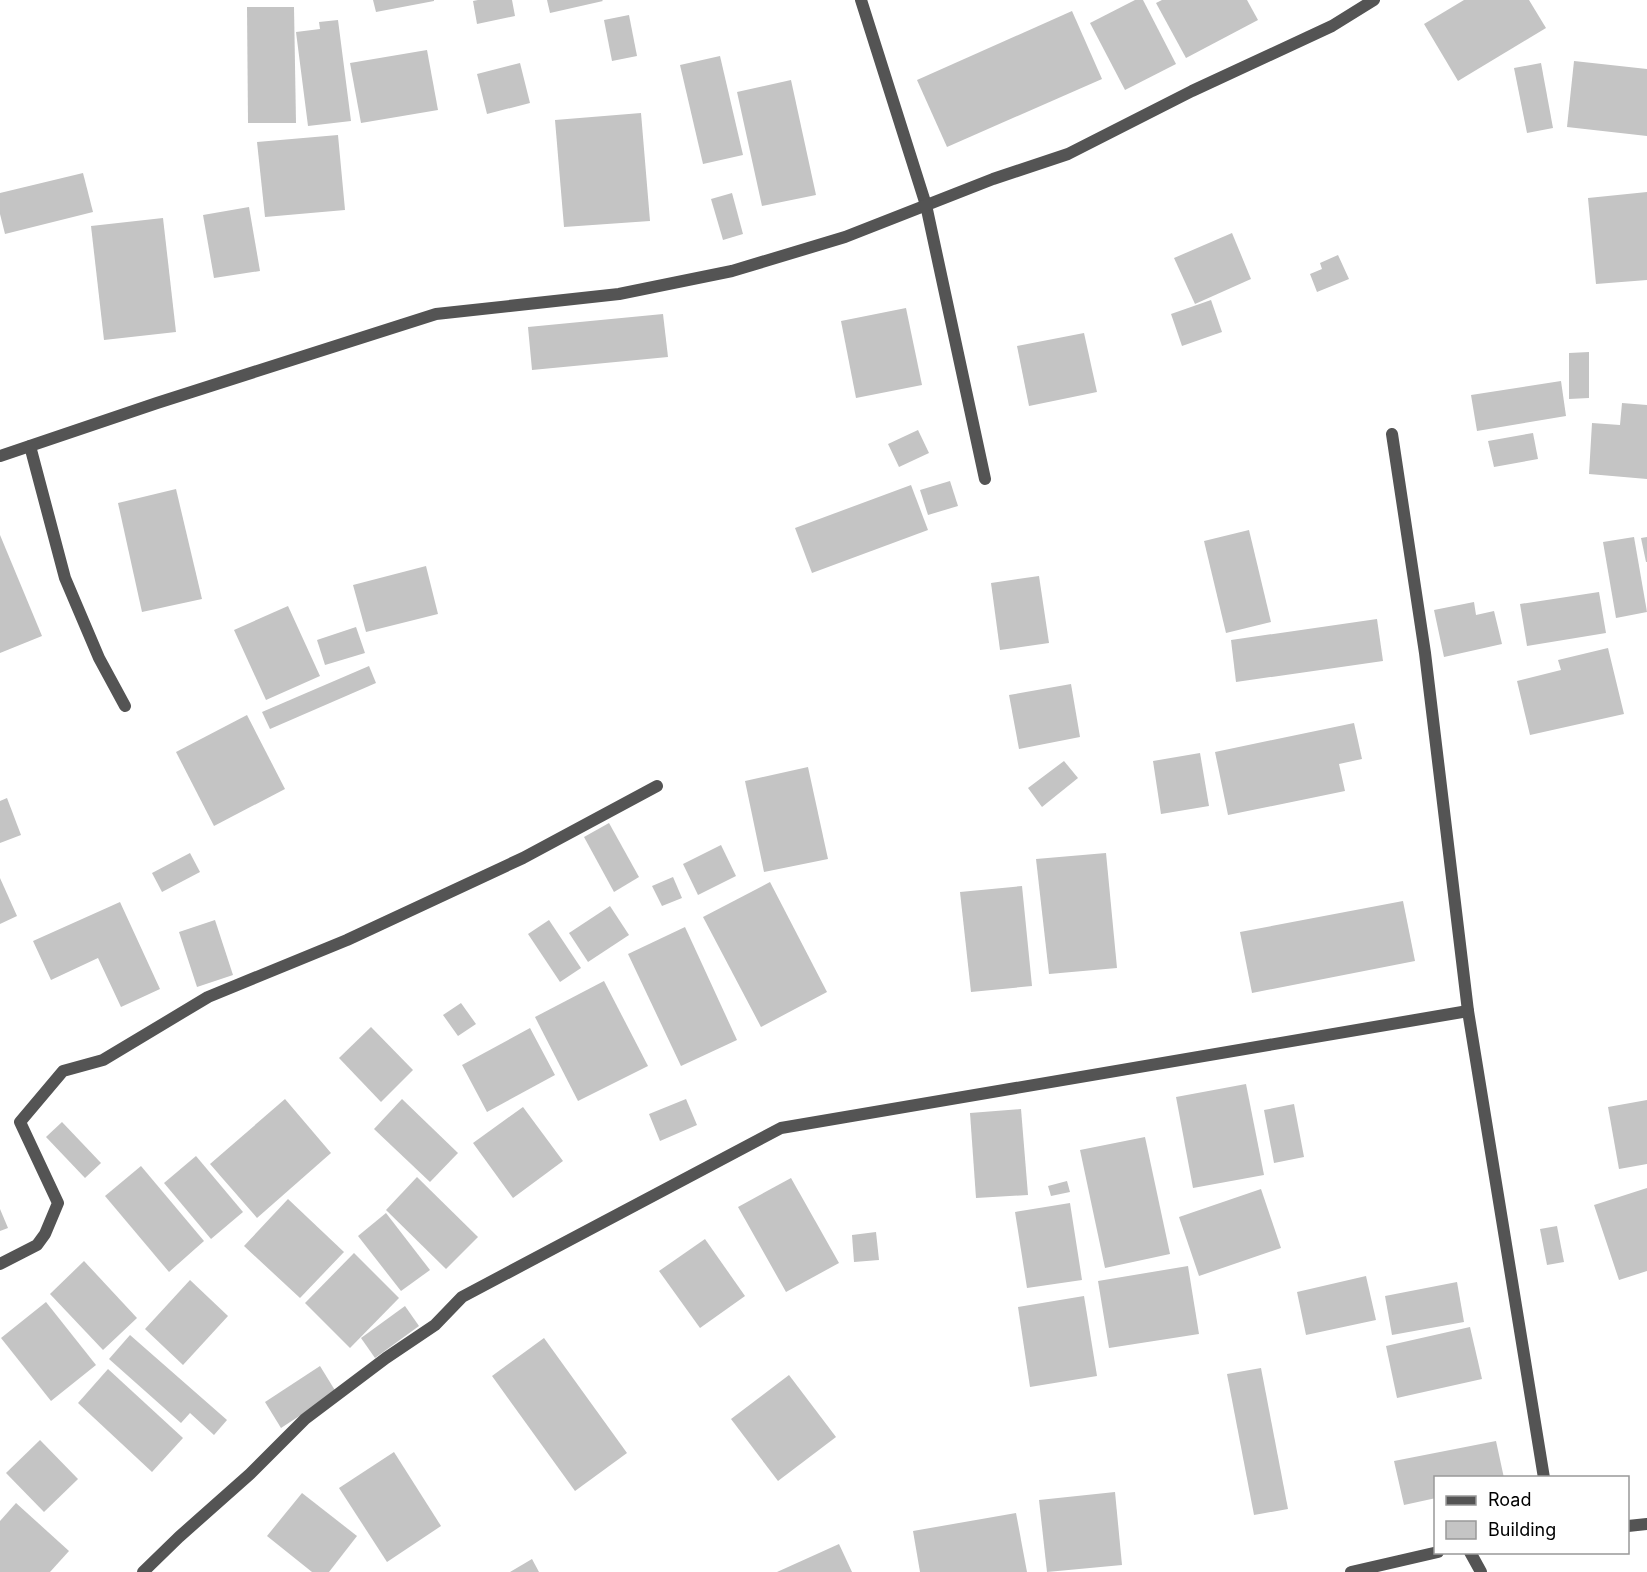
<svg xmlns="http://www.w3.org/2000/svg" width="1647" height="1572" font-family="Inter,sans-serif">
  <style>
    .building { fill: #c4c4c4 }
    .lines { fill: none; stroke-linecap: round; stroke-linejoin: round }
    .street { stroke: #545454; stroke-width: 12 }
  </style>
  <rect width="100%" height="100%" fill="#fff"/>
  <g class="building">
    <polygon points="373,0 434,0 434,1 376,12"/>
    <polygon points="478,0 512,0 515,16 477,24 473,1"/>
    <polygon points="547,0 602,0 603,1 550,13"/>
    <polygon points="1135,0 1143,0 1176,64 1125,90 1090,23"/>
    <polygon points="1162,0 1247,0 1258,20 1186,58 1156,3"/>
    <polygon points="1464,0 1529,0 1546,28 1458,81 1424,24"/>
    <polygon points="247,7 294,7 296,123 248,123"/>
    <polygon points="1072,11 1102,79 947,147 917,80"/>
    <polygon points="629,15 637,56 612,61 604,20"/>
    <polygon points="338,20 351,121 308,126 296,32 320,29 319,22"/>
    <polygon points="427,50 438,110 361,123 350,63"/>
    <polygon points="720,56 743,155 703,164 680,65"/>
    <polygon points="1574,61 1647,69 1647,136 1567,127"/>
    <polygon points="520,63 530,103 487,114 477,74"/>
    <polygon points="1541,63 1553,128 1527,133 1514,68"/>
    <polygon points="791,80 816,195 762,206 737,92"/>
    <polygon points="641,113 650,221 564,227 555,120"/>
    <polygon points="338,135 345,210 265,217 257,142"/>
    <polygon points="83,173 93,212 5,234 0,214 0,193"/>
    <polygon points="1647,192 1647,280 1596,284 1588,198"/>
    <polygon points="732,193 743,234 723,240 711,199"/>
    <polygon points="249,207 260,271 214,278 203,215"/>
    <polygon points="163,218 176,332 104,340 91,226"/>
    <polygon points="1232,233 1251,279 1195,304 1174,258"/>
    <polygon points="1338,255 1349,279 1317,292 1310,274 1322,269 1320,263"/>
    <polygon points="1211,300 1222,332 1182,346 1171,314"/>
    <polygon points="906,308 922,385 856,398 841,321"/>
    <polygon points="663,314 668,357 532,370 528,327"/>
    <polygon points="1084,333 1097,392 1029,406 1017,346"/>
    <polygon points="1589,352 1589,398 1569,399 1569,353"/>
    <polygon points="1561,381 1566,416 1477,431 1471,395"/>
    <polygon points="1622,403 1647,405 1647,479 1589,474 1592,423 1620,425"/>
    <polygon points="918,430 929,453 899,467 888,444"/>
    <polygon points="1533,433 1538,459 1494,467 1488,441"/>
    <polygon points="950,481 958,506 928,515 920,490"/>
    <polygon points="911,485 928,530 812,573 795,528"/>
    <polygon points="176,489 202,599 142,612 118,503"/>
    <polygon points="1249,530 1271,622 1226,633 1204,541"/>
    <polygon points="0,535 42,636 0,653"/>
    <polygon points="1634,537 1647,612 1616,618 1603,542"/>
    <polygon points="1647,537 1647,562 1646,562 1641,538"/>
    <polygon points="426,566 438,614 366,632 353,585"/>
    <polygon points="1039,576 1049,643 1000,650 991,583"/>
    <polygon points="1599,592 1606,633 1527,646 1520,604"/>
    <polygon points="1474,602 1476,615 1494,611 1502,644 1444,657 1434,610"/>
    <polygon points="288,606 320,676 266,700 234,630"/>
    <polygon points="1377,619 1383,661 1236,682 1231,640"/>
    <polygon points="356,627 365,653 325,665 317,640"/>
    <polygon points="1608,648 1624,714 1530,735 1517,681 1561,670 1558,660"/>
    <polygon points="369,666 376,683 270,729 262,712"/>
    <polygon points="1071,684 1080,737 1019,749 1009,695"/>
    <polygon points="247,715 285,789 214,826 176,752"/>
    <polygon points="1354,723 1362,759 1339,764 1345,791 1228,815 1215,752"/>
    <polygon points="1200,753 1209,806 1161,814 1153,761"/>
    <polygon points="1064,761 1078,778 1042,807 1028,788"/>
    <polygon points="808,767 828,859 764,872 745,781"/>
    <polygon points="7,798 21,835 0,843 0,801"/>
    <polygon points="609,823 639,877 614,892 584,837"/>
    <polygon points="721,845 736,876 698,895 683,864"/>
    <polygon points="190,853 200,872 162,892 152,873"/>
    <polygon points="1106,853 1117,968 1049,974 1036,859"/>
    <polygon points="673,877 682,898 662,906 652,886"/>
    <polygon points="0,878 17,916 0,924"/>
    <polygon points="770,882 827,992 761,1027 703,917"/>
    <polygon points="1022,886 1032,986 971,992 960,892"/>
    <polygon points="1403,901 1415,961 1252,993 1240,932"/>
    <polygon points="120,902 160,989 121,1007 98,958 51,980 33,941"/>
    <polygon points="610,906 629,935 588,962 569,933"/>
    <polygon points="215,920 233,975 197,987 179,932"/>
    <polygon points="549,920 581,968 560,982 528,934"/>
    <polygon points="685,927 737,1040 681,1066 628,954"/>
    <polygon points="604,981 648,1066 578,1101 535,1017"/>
    <polygon points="461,1003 476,1024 458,1036 443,1015"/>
    <polygon points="371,1027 413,1070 381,1102 339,1058"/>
    <polygon points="530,1028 555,1075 487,1112 462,1065"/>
    <polygon points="1246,1084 1264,1175 1193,1188 1176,1097"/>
    <polygon points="285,1099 331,1153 257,1218 210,1164"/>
    <polygon points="402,1099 458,1153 430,1182 374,1129"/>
    <polygon points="686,1099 697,1125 660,1141 649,1114"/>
    <polygon points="1647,1100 1647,1164 1619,1169 1608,1107"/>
    <polygon points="1294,1104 1304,1157 1274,1163 1264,1110"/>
    <polygon points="523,1107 563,1161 513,1198 473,1143"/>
    <polygon points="1021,1109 1028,1195 976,1198 970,1113"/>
    <polygon points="62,1122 101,1163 85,1178 46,1137"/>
    <polygon points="1145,1137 1170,1254 1105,1268 1080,1150"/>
    <polygon points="196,1156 243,1212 211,1239 164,1183"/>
    <polygon points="141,1166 204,1241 169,1272 105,1196"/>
    <polygon points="417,1177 478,1237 446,1269 386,1210"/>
    <polygon points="791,1178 839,1263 786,1292 738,1207"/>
    <polygon points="1067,1181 1070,1192 1051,1196 1048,1186"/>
    <polygon points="1647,1188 1647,1271 1619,1280 1594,1205"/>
    <polygon points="1261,1189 1281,1248 1199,1276 1179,1217"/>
    <polygon points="288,1199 344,1252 300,1298 244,1246"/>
    <polygon points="1070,1203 1082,1280 1027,1288 1015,1212"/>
    <polygon points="0,1209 8,1228 0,1231"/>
    <polygon points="386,1213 430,1270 401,1291 358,1236"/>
    <polygon points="1557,1226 1564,1262 1547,1265 1540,1229"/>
    <polygon points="876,1232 879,1260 854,1262 852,1235"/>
    <polygon points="705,1239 745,1296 700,1328 659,1271"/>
    <polygon points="354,1253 399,1298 350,1348 305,1303"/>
    <polygon points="84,1261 137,1318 103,1350 50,1294"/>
    <polygon points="1188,1266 1199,1334 1109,1348 1098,1281"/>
    <polygon points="1366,1276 1376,1320 1306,1335 1297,1292"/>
    <polygon points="190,1280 228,1316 183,1365 145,1329"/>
    <polygon points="1457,1282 1464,1322 1392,1335 1385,1296"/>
    <polygon points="1084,1296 1097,1376 1030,1387 1018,1307"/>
    <polygon points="46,1302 96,1365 51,1401 1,1338"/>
    <polygon points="405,1306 419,1326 375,1358 361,1338"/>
    <polygon points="1470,1327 1482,1379 1397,1398 1386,1346"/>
    <polygon points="130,1335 227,1420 214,1435 190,1413 181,1423 109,1359"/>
    <polygon points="544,1338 627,1453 575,1491 492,1376"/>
    <polygon points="320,1366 336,1392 281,1428 265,1402"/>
    <polygon points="1261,1368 1288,1509 1254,1515 1227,1374"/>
    <polygon points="108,1369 183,1438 152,1472 78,1403"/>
    <polygon points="789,1375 836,1437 778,1481 731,1419"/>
    <polygon points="40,1440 78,1479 44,1512 6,1473"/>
    <polygon points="1496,1441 1504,1478 1436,1478 1436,1498 1404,1505 1394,1461"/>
    <polygon points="394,1452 441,1526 387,1562 339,1488"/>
    <polygon points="1115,1492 1122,1565 1047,1572 1039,1500"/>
    <polygon points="302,1493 357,1536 329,1572 312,1572 267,1536"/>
    <polygon points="16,1503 69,1551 50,1572 0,1572 0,1521"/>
    <polygon points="1016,1513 1027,1572 920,1572 913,1531"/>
    <polygon points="839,1544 852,1572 777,1572"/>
    <polygon points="532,1559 539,1572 510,1572"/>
  </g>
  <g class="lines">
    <g class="street">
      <polyline points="861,0 926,205 985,479"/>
      <polyline points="1392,434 1425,653 1468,1011 1544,1478"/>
      <polyline points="30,446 65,578 99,658 125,706"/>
      <polyline points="0,456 157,403 436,314 619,294 732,271 845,237 993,179 1068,154 1192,91 1332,26 1374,0"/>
      <polyline points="0,1264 37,1245 45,1234 58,1203 20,1122 63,1071 103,1060 208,997 347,940 523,858 657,786"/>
      <polyline points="1628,1526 1647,1524"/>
      <polyline points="1470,1552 1481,1572"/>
      <polyline points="143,1572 179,1537 250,1474 305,1419 386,1358 435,1325 462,1297 781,1128 1468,1011"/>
      <polyline points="1351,1572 1438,1552"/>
    </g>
  </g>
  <rect x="1434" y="1476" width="195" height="78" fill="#ffffff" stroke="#999999" stroke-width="1.5"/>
  <rect x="1446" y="1496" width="30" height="9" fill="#545454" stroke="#999999" stroke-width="1.5"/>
  <text x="1488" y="1506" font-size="18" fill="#000000">Road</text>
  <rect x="1446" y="1521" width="30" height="18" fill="#c4c4c4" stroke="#999999" stroke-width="1.5"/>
  <text x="1488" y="1536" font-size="18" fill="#000000">Building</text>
</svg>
